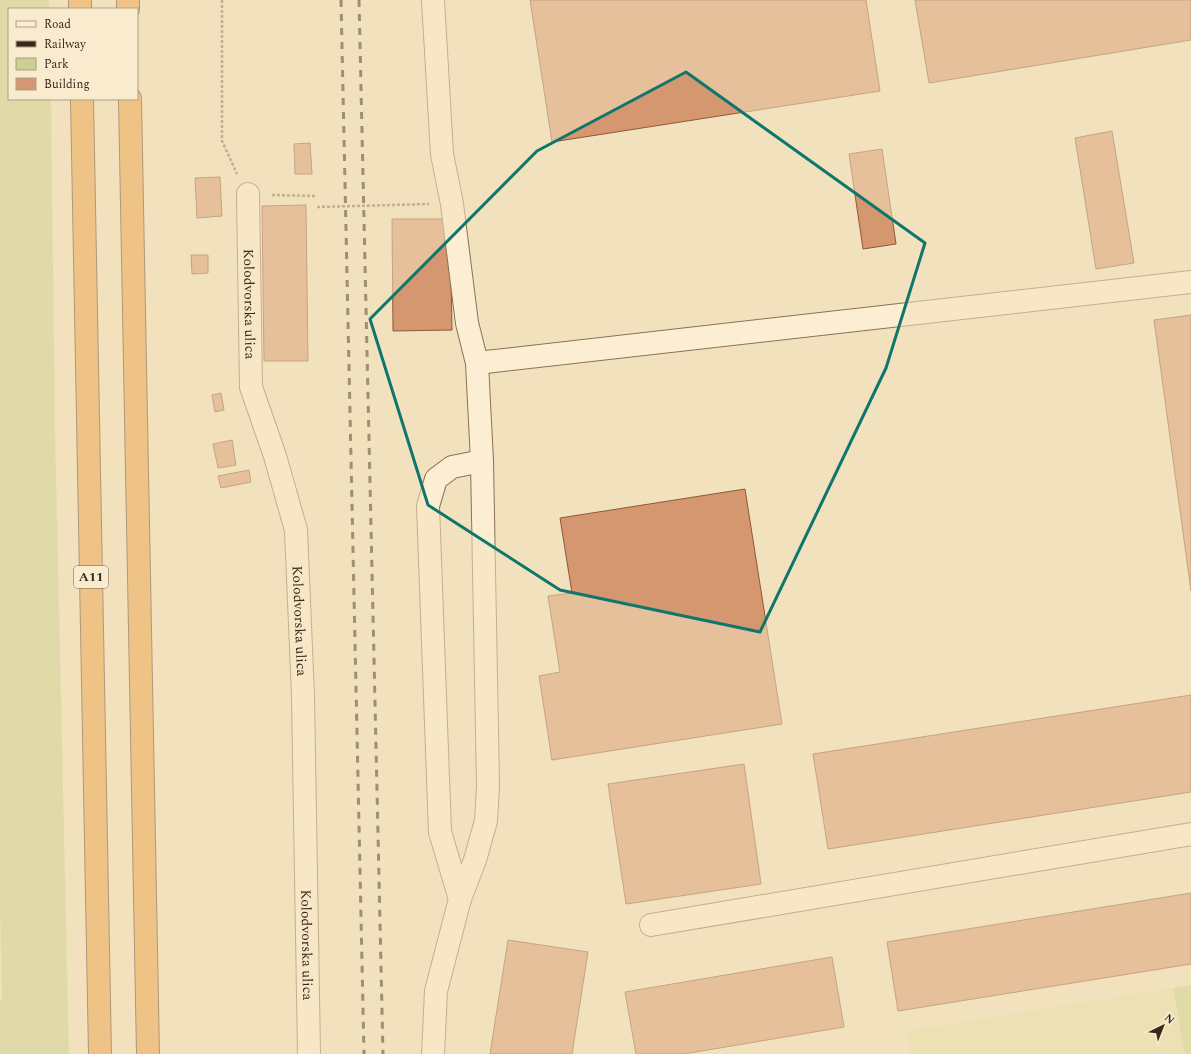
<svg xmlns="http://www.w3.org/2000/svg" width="1191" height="1054" font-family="Spectral,serif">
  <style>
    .farmland { fill: #e9ddaa }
    .green { fill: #cbd190 }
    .building { fill: #d5976f; stroke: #8e5838 }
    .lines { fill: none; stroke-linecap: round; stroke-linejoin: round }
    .minor-casing { stroke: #8c7154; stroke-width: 24 }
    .highway-casing { stroke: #593f29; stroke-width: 24 }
    .path { stroke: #8c7154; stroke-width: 2.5; stroke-dasharray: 3 2; stroke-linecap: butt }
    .minor { stroke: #fceed2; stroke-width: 22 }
    .highway { stroke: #ec9e44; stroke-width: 22 }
    .rail { stroke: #3a291b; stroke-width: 3; stroke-dasharray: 7 7; stroke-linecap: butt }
    .marked { fill: none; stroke: #0f766e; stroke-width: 3; stroke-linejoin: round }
    .labels { text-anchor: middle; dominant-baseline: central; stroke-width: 3; stroke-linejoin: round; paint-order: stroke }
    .shield { fill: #f9ebce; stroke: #736351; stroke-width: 1 }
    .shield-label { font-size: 13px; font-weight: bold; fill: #3a291b }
    .street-label { font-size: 14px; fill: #3a291b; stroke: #f9ebce }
  </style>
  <rect width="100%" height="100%" fill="#f2e1bd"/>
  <polygon class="farmland" points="1173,988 1185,1054 910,1054 906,1031"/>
  <g class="green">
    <polygon points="0,0 49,0 49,9 9,9 9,99 51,99 55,430 69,1054 0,1054 0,1001 2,999 0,906"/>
    <polygon points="1191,985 1191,1054 1185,1054 1173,988"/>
  </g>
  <g class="building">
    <polygon points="530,0 866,0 880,91 552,142"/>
    <polygon points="915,0 1191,0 1191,40 929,83"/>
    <polygon points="1112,131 1134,263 1096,269 1075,138"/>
    <polygon points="310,143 312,174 295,174 294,144"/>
    <polygon points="882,149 896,244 863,249 849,154"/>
    <polygon points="220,177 222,216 197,218 195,178"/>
    <polygon points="306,205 308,361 264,361 262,206"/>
    <polygon points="392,219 450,219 452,330 393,331"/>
    <polygon points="191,255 208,255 208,273 192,274"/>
    <polygon points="1191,315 1191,591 1154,320"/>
    <polygon points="221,393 224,410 215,412 212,395"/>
    <polygon points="232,440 236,465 218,468 213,444"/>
    <polygon points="249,470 251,482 221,488 218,476"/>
    <polygon points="745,489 782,724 552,760 539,676 560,672 548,596 572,593 560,518"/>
    <polygon points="1191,695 1191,792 828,849 813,754"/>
    <polygon points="744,764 761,884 626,904 608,784"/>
    <polygon points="1191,893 1191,964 898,1011 887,942"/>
    <polygon points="508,940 588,952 572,1054 490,1054"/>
    <polygon points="832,957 844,1027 684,1054 636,1054 625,992"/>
  </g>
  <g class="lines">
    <g class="minor-casing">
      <g id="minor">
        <polyline points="433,0 442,154 452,204 467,323 477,363 482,461 488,786 486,821 475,860 460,899 436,991 433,1054"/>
        <path id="s1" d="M 248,194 L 251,387 L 275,456 L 296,530 L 303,696 L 309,1054"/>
        <polyline points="477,363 1191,282"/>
        <polyline points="460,899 440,832 428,506 436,479 452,467 482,461"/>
        <polyline points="651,925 1191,834"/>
      </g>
    </g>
    <g class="highway-casing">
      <g id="highway">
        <polyline points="80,0 80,9"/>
        <polyline points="128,0 128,9"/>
        <polyline points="82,99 100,1054"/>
        <polyline points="130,99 148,1054"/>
      </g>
    </g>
    <g class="path">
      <polyline points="222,0 222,141 237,174"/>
      <polyline points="272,195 317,196"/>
      <polyline points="317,207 429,204"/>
    </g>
    <use href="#minor" class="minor"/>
    <use href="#highway" class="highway"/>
    <g class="rail">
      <polyline points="341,0 364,1054"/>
      <polyline points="359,0 383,1054"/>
    </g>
  </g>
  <path d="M0 0H1191V1054H0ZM 686,72 L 925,243 L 886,368 L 760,632 L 560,590 L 428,505 L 370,319 L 537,151 Z" fill="#f2e1bd" fill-opacity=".55" fill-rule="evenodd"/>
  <path class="marked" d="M 686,72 L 925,243 L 886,368 L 760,632 L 560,590 L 428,505 L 370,319 L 537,151 Z"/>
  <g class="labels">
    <rect class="shield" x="74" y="566" width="34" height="22" rx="3"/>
    <g class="shield-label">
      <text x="91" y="577">A11</text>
    </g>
    <g class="street-label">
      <text stroke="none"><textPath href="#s1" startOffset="110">Kolodvorska ulica</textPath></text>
      <text stroke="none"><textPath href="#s1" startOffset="434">Kolodvorska ulica</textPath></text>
      <text stroke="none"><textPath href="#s1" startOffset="758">Kolodvorska ulica</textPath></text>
    </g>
  </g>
  <rect x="8" y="8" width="130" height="92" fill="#f9ebce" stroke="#ad9d86"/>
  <rect x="16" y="21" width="20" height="6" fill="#fceed2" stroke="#ad9d86"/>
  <text x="44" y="28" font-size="12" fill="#3a291b">Road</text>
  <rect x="16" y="41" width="20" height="6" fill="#3a291b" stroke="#ad9d86"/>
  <text x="44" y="48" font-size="12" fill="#3a291b">Railway</text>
  <rect x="16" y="58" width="20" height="12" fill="#cbd190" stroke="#ad9d86"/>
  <text x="44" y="68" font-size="12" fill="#3a291b">Park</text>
  <rect x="16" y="78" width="20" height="12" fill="#d5976f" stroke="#ad9d86"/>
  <text x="44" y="88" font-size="12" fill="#3a291b">Building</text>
  <g transform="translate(1163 1026) rotate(43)" stroke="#f9ebce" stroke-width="3" paint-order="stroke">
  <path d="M0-3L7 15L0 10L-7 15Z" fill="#3a291b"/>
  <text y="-6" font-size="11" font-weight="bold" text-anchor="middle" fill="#3a291b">N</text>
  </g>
</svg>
